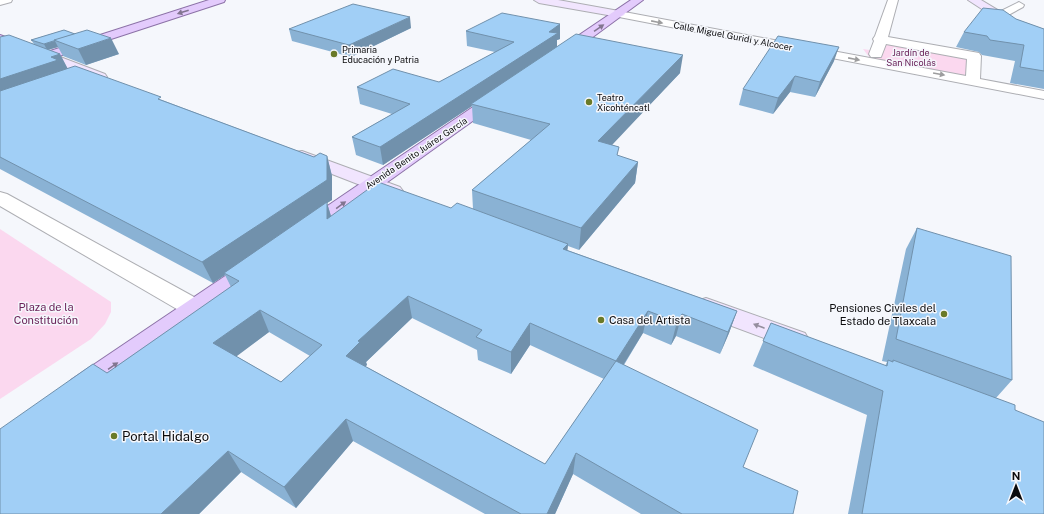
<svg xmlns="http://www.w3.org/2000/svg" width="1044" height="514" font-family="'Public Sans',sans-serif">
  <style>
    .green { fill: #fbd8ef }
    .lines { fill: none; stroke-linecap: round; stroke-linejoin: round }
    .street-casing { stroke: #adaeb3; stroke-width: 2 }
    .secondary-casing { stroke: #adaeb3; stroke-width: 2 }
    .primary-casing { stroke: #8c72a7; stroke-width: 2 }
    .street { fill: #fff; fill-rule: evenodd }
    .secondary { fill: #f1e5fe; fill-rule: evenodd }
    .primary { fill: #e3cbfc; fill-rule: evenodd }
    .wall { fill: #8ab2d4; fill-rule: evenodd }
    .shaded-wall { fill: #7191ac }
    .building { fill: #a1cff6; stroke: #7191ac; fill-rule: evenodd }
    .oneway { fill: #827590 }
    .oneway2 { fill: #9d9d9e }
    .oneway3 { fill: #958e9e }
    .poi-dot { fill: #6a7a28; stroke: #f5f7fc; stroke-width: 1.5 }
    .labels { text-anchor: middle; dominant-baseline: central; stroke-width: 3; stroke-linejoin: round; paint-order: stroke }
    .far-street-label { font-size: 9px; fill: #0b0b0d; stroke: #f5f7fc }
    .far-poi-label { font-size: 9px; fill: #0b0b0d; stroke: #f5f7fc; text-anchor: start }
    .far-park-label { font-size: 9px; fill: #6b245a; stroke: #f5f7fc }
    .park-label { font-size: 11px; fill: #6b245a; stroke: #f5f7fc }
    .poi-label { font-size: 11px; fill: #0b0b0d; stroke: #f5f7fc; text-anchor: end }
    .near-poi-label { font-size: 13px; fill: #0b0b0d; stroke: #f5f7fc; text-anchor: start }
  </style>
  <rect width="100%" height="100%" fill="#f5f7fc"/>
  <g class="green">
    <polygon points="879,39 974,56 973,80 873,62 863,49 876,51"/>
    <polygon points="0,229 111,302 111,312 105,324 91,339 0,399"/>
  </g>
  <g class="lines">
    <g class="street-casing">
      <g id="street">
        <polygon points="0,0 12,0 11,2 0,5"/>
        <polygon points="888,0 898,0 888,37 979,53 981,56 980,79 1044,91 1044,99 619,17 615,16 613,14 615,12 619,11 966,76 967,59 886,44 881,57 871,57 869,54 874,41 873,39 875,36"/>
        <polygon points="1019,2 1024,5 1023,7 1003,18 995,18 993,16 995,14"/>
        <polygon points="0,192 7,194 205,303 208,309 205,315 196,318 187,315 0,206"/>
      </g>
    </g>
    <g class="secondary-casing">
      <g id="secondary">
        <polygon points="534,0 558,0 619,11 623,12 625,14 623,16 619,17 539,3"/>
        <polygon points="968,0 981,0 1036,33 1044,36 1044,44 1028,39"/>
        <polygon points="47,52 105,74 107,77 105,80 100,81 95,80 42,59 40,56 42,53"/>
        <polygon points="302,151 400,187 403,191 400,195 393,197 386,195 296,160 293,156 296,152"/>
        <polygon points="706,298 805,333 809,340 805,347 796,350 697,313 694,307 697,301"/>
      </g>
    </g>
    <g class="primary-casing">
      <g id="primary">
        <polygon points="209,0 225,0 224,2 47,60 0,43 0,35 47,52"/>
        <polygon points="631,0 643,0 567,56 557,56 555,53 557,50"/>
        <polygon points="497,92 502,94 505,97 502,100 312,236 305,237 298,236 295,231 298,226 492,94"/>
        <polygon points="254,259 262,262 265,267 262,272 91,396 81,399 71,396 67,388 71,380 246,262"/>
      </g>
    </g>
    <use href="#street" class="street"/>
    <use href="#secondary" class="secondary"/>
    <use href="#primary" class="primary"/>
  </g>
  <g class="wall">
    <polygon points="1016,19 1044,29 1044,89 1010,83 1015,61 982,55 979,52 956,47 964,32"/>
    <path d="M 560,24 L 560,39 L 557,40 L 557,47 L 680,73 L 611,145 L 618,156 L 638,162 L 635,183 L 579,250 L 568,246 L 567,250 L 737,311 L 729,333 L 720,354 L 676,336 L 671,345 L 643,333 L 624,365 L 743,467 L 793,514 L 641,514 L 573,474 L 555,514 L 485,514 L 353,441 L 296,508 L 241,472 L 199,514 L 0,514 L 107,373 L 231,287 L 225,275 L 213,283 L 0,169 L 0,37 L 34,44 L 31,40 L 64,30 L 119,54 L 86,65 L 63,56 L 58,47 L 48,50 L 60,54 L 67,68 L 162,100 L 314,157 L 327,156 L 332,176 L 332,200 L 327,203 L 331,216 L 451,208 L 473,209 L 472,190 L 531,140 L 473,123 L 472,106 L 383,165 L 356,155 L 352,137 L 392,114 L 360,104 L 357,87 L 439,82 L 495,52 L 467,46 L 466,31 ZM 412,318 L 477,350 L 478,360 L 511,374 L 530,345 L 604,379 L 545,464 L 365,366 L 367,365 L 366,362 ZM 269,332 L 310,356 L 281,382 L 236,356 Z"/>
    <polygon points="411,28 351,57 292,41 289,29"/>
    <polygon points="834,61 815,97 790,92 773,114 739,105 743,89"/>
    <polygon points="917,228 1012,380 996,398 1015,410 1044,514 848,514 867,415 753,366 771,323 885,366 887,362 882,361 906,249"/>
  </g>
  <g class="shaded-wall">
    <polygon points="410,17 411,28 351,57 349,45"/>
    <polygon points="560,24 560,39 557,40 557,48 471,104 472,106 383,165 380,147"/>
    <polygon points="111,38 119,54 86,65 78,49"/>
    <polygon points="55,41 58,47 47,50 44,44"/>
    <polygon points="839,47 834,61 815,97 820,82"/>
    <polygon points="60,54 69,71 0,100 0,79 51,57"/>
    <polygon points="683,55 680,73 596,162 598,141"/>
    <polygon points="795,76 790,92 773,114 778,98"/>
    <polygon points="327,156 332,176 332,200 327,203 333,223 224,273 225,275 213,283 202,262"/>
    <polygon points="638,162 635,183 579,250 581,228"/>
    <polygon points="568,244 566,266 563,249"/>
    <polygon points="408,296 412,318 366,362 367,365 353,378 346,356 358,341"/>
    <polygon points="260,310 269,332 225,365 213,343"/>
    <polygon points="648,311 643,333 612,383 616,361"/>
    <polygon points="737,311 729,333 720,354 728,332"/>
    <polygon points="682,314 676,336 671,345 677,322"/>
    <polygon points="530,323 530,345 511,374 511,352"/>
    <polygon points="346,419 353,441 296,508 284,487"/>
    <polygon points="228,451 241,472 199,514 161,514"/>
    <polygon points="576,453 573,474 555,514 547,514"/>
  </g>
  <g class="building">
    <polygon points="353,4 410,17 349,45 289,29"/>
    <polygon points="983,8 1003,10 1016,19 1044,29 1044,71 1020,67 1024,45 990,40 987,36 964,32"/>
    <polygon points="502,13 560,24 549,32 558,33 380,147 352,137 410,104 357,87 393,69 439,82 514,42 466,31"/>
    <polygon points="64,30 75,34 44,44 31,40"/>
    <polygon points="87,30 111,38 78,49 54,40"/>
    <polygon points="576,34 683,55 598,141 619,147 617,155 638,162 581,228 472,190 550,124 471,104"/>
    <polygon points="9,35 60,54 51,57 58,60 0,79 0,37"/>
    <polygon points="778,36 839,47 820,82 795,76 778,98 743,89"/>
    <polygon points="75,66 161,97 158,99 314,157 320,153 327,156 327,180 202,262 0,157 0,91"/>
    <path d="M 378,182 L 451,208 L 457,203 L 568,244 L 563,249 L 737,311 L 728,332 L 682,314 L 677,322 L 648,311 L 616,361 L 758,430 L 743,467 L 798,491 L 793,514 L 682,514 L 576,453 L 547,514 L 521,514 L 346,419 L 284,487 L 228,451 L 161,514 L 0,514 L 0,429 L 93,364 L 107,373 L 239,281 L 224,273 L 327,202 L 327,219 ZM 408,296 L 482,330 L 476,337 L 511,352 L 530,323 L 616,361 L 545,464 L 346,356 L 360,342 L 358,341 ZM 260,310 L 322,345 L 281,382 L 213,343 Z"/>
    <polygon points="917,228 1011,256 1012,380 896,339"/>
    <polygon points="771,323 887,366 888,360 893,362 893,360 1015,405 1015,410 1044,422 1044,514 862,514 883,391 763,341"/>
  </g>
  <defs><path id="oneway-solid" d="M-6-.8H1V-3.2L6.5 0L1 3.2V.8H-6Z"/></defs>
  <g class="oneway">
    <use href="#oneway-solid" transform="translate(183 12) rotate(162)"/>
    <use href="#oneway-solid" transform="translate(599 28) rotate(-34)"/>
    <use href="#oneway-solid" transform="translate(341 205) rotate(-36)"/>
    <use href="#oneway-solid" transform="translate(113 366) rotate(-34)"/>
  </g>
  <g class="oneway2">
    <use href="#oneway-solid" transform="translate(657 22) rotate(11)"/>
    <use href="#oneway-solid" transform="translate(854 59) rotate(11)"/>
    <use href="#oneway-solid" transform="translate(939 74) rotate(10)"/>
  </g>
  <use class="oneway3" href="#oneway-solid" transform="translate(759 326) rotate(-159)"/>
  <g class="poi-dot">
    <circle cx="334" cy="54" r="4"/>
    <circle cx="589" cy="102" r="4"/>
    <circle cx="944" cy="314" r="4"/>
    <circle cx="601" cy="320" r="4"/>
    <circle cx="114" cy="436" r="4"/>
  </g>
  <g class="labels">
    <g class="far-street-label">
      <text transform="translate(733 36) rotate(11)">Calle Miguel Guridi y Alcocer</text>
      <text transform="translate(416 153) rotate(-34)">Avenida Benito Juárez García</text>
    </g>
    <g class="far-poi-label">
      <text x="342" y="49">Primaria<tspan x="342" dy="10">Educación y Patria</tspan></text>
      <text x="597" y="97">Teatro<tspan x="597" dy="10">Xicohténcatl</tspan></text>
    </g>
    <g class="far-park-label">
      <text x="911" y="52">Jardín de<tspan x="911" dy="10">San Nicolás</tspan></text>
    </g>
    <g class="park-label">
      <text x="46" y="307">Plaza de la<tspan x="46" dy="13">Constitución</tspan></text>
    </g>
    <g class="poi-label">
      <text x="936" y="308">Pensiones Civiles del<tspan x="936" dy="13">Estado de Tlaxcala</tspan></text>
      <text x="609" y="320" text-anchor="start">Casa del Artista</text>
    </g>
    <g class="near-poi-label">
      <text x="122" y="436">Portal Hidalgo</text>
    </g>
  </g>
  <g transform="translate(1016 486)" stroke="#f5f7fc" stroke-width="3" paint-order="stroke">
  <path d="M0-3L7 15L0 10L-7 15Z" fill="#0b0b0d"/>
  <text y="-6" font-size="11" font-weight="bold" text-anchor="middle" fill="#0b0b0d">N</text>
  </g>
</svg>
